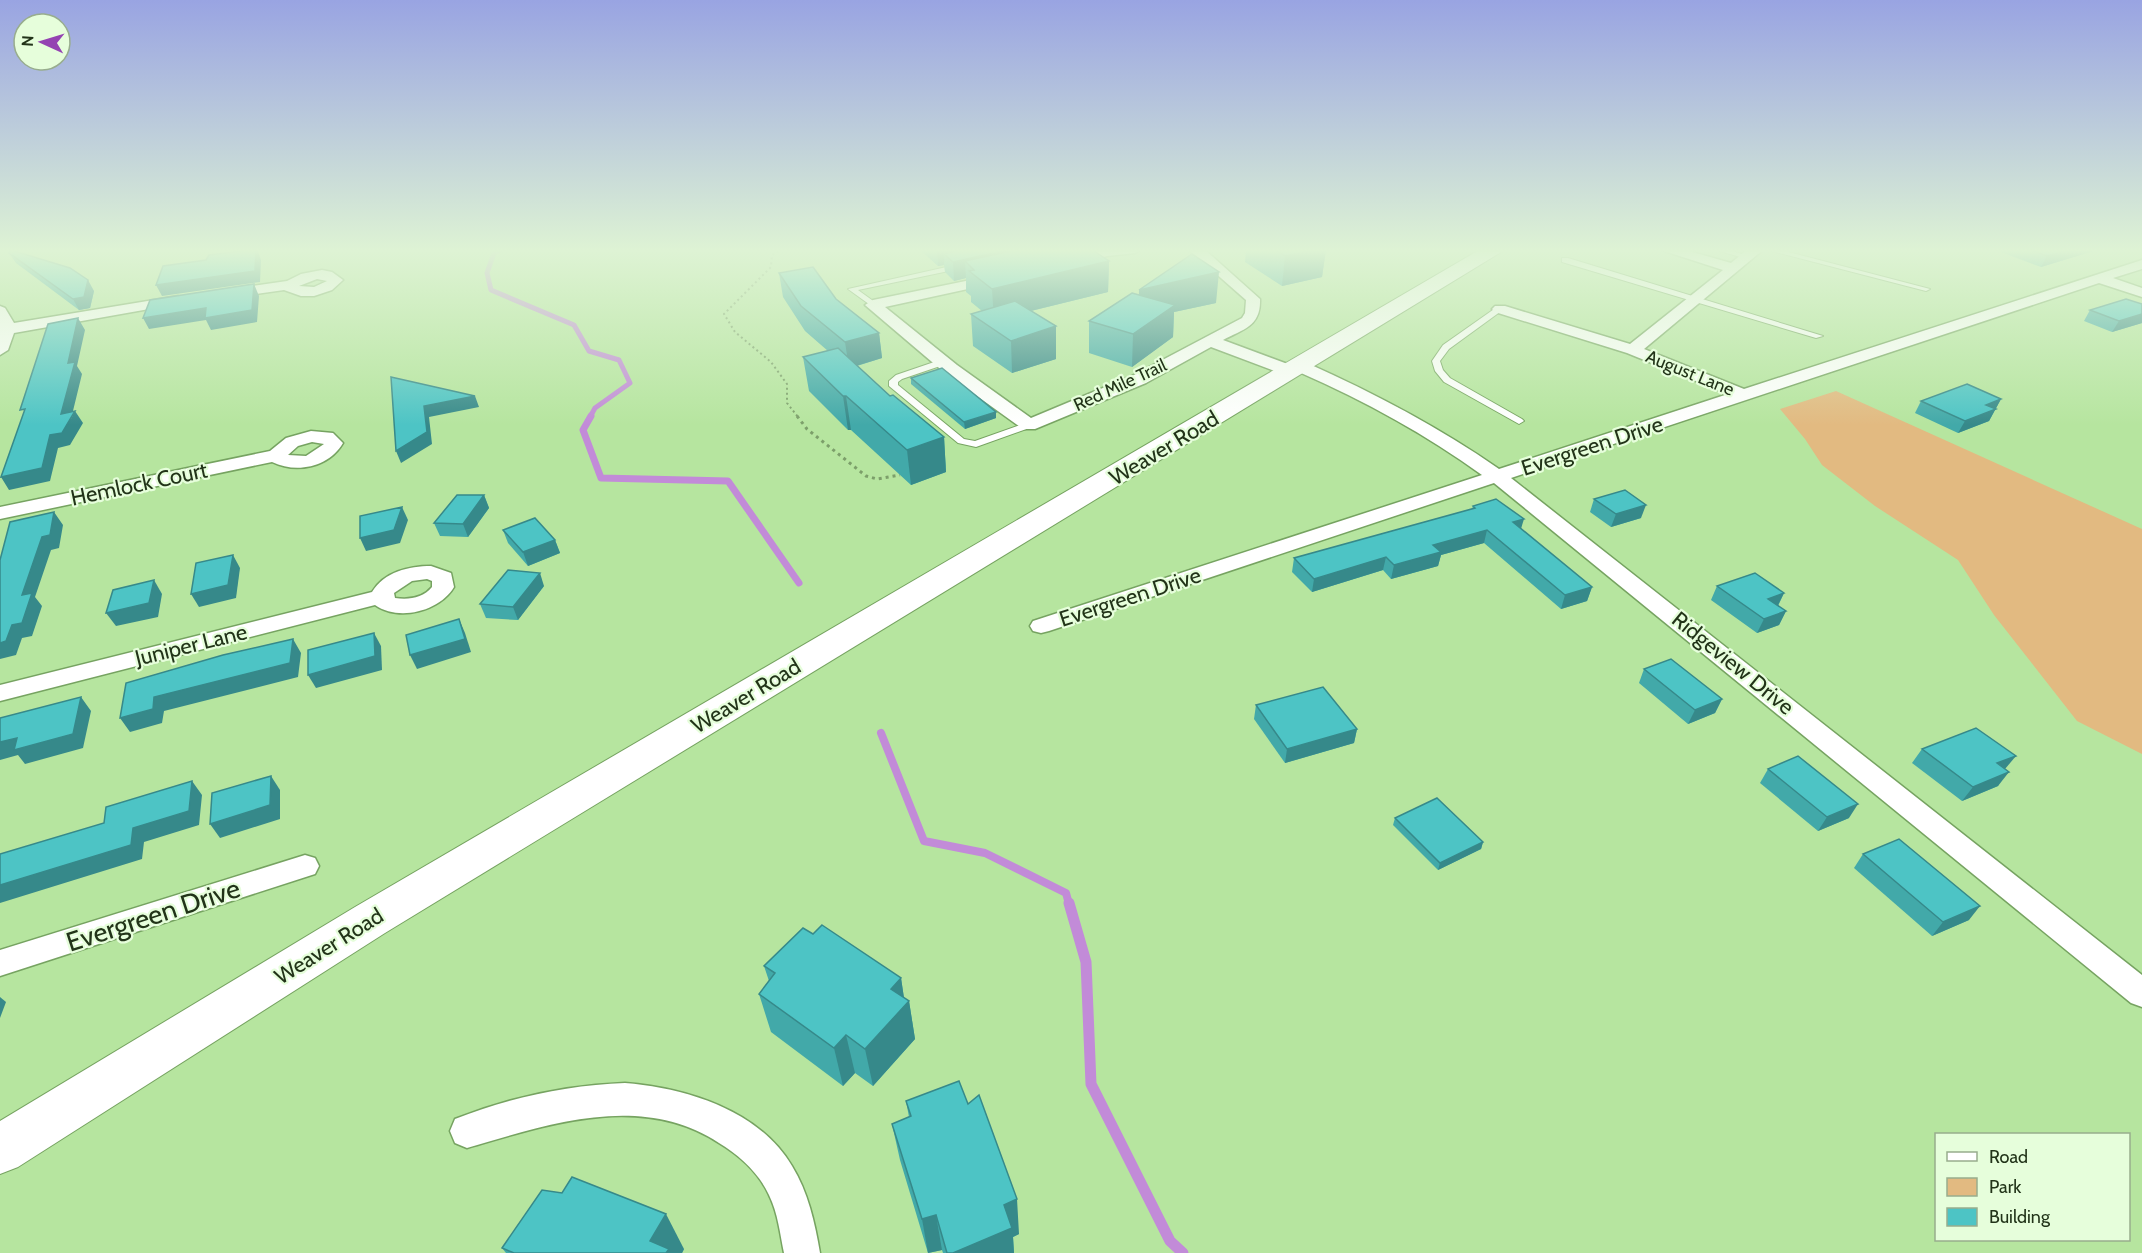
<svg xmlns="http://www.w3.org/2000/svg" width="2142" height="1253" font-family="Cabin,sans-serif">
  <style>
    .green { fill: #e2ba81 }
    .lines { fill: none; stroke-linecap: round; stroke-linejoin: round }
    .stream-far3 { stroke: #c28bd8; stroke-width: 5 }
    .stream-far2 { stroke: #c28bd8; stroke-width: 7 }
    .stream-far1 { stroke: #c28bd8; stroke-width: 8 }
    .stream { stroke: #c28bd8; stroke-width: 11 }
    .lane-casing { stroke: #76a361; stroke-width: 2 }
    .street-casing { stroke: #76a361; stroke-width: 3 }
    .secondary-casing { stroke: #76a361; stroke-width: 2 }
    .path-far1 { stroke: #7c9f6a; stroke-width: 2; stroke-dasharray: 2 3; stroke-linecap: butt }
    .path { stroke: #7c9f6a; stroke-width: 3; stroke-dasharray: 3 4; stroke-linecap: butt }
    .lane { fill: #fff; fill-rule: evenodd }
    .street { fill: #fff; fill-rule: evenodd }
    .secondary { fill: #fff; fill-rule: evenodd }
    .wall { fill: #42a9a9 }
    .shaded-wall { fill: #36898a }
    .building { fill: #4dc4c5; stroke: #36898a; stroke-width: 1.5 }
    .labels { text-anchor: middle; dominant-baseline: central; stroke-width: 4.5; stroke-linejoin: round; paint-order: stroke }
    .far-street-label { font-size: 18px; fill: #223419; stroke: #e6fedb }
    .street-label { font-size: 22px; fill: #223419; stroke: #e6fedb }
    .near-street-label { font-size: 27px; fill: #223419; stroke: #e6fedb }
  </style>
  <rect width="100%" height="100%" fill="#b6e59f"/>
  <polygon class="green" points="1836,391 2142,529 2142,754 2077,721 1994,615 1958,560 1875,506 1822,465 1805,439 1780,409"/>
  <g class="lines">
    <polyline class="stream-far3" points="502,249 494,253 487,273 491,290 574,325 589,351 619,360 630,383 595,408 590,417"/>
    <polyline class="stream-far2" points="591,416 583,430 601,478 728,481 799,583"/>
    <polyline class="stream-far1" points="881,733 924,841 985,853 1066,893 1069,904"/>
    <polyline class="stream" points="1069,903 1086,962 1091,1084 1170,1241 1183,1253"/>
    <g class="lane-casing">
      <g id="lane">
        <polygon points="1713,249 1726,249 1751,257 1747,259"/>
        <polygon points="1764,249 1777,249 1930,289 1926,291"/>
        <polygon points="1562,258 1568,258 1823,336 1816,338 1562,262"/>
        <polygon points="960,264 963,264 963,268 858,290 876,303 876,307 873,307 848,289"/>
        <polygon points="1497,307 1504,309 1449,349 1440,361 1443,370 1450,378 1522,419 1524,421 1519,424 1444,382 1435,371 1432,361 1443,345"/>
        <polygon points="943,359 947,362 946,364 902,379 898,382 898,385 964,439 975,441 1029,422 1034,425 1032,427 976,447 958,443 889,386 889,381 896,375"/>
      </g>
    </g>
    <g class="street-casing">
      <g id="street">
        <polygon points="1099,249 1142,249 1135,253 1107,256 1071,267 1064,263"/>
        <path d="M 1188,249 L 1204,249 L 1260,299 C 1261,326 1244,329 1223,340 L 1293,366 L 1301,362 L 1307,363 C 1374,393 1439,427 1499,469 L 1728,394 L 1627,353 L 1495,312 L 1492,309 L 1495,306 L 1505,306 L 1630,344 L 1723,270 L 1658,249 L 1682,249 L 1731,263 L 1748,249 L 1764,249 L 1644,349 L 1744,389 L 2142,260 L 2142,269 L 2113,278 L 2142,288 L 2142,297 L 2099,283 L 1511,478 L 2142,975 L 2142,1007 L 2131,1003 L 1494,483 L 1049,631 L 1041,633 L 1033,631 L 1030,626 L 1033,621 L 1482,475 C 1425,434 1365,401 1301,373 L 1294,377 L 1288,376 L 1211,347 L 1146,383 L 1035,429 L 1023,429 L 945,373 L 865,305 L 873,300 L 995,275 L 1000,276 L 1002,279 L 1000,282 L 885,307 L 957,365 L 1031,418 L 1134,375 L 1242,318 L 1245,313 L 1246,300 Z"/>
        <path d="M 322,270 L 332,272 L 343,280 L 332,290 L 314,296 L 301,296 L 284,290 L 226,298 L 219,294 L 226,290 L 287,281 L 301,274 ZM 317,279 L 327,281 L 314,287 L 299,286 Z"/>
        <polygon points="178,296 185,300 183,303 14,333 8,350 0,355 0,306 5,308 14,323"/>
        <path d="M 311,431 L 333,433 L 343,443 C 329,467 297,474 272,462 L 0,519 L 0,507 L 270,451 L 286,438 ZM 312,442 L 324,444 L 306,456 L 288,455 L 298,446 Z"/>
        <path d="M 431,566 L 451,573 L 454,587 C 440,611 399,622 375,605 L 0,701 L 0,685 L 372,592 C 384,572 409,566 431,566 ZM 427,579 L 432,581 L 432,587 C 423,598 409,600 395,598 L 394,593 L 412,581 Z"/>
        <polygon points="305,855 315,858 319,866 315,874 0,976 0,950"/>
        <path d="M 625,1083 C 686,1088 759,1110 792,1166 C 808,1192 815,1223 820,1253 L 784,1253 C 780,1234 778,1213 769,1195 C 759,1173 739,1155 719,1143 C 641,1092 549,1124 467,1148 L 455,1143 L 450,1131 L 455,1119 C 508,1098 568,1085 625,1083 Z"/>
      </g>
    </g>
    <g class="secondary-casing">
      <polygon id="secondary" points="1481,249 1506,249 385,933 18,1167 0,1174 0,1121 355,907"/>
    </g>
    <polyline class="path-far1" points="783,249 772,255 771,267 724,314 735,332 771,362 787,384 787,403 798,417"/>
    <polyline class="path" points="797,416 807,429 866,476 877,479 900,475"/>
    <use href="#lane" class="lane"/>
    <use href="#street" class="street"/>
    <use href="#secondary" class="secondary"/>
  </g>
  <g class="wall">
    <polygon points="919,249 1091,249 1109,261 1108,292 1031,311 1056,359 1012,373 973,346 971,314 982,311 971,302 971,296 966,292 966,278 954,281 945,272 944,265 938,266"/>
    <polygon points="1246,249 1326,249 1322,277 1282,286 1245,262"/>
    <polygon points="1993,249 2100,249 2041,267"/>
    <polygon points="9,253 94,291 90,308 79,310 16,263"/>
    <polygon points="779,273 836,299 879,333 882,358 857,366 890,396 944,437 946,472 911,485 851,430 848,430 809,391 803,357 828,351 805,331 783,297"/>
    <polygon points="1139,295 1216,303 1174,312 1173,337 1132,367 1089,353 1089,321"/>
    <polygon points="2142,304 2142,323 2112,332 2084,321 2090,310"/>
    <polygon points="911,378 996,412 996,418 965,429 911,384"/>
    <polygon points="2001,399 1989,421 1958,433 1915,413 1921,401"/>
    <polygon points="484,495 489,508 468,537 440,536 434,523"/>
    <polygon points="1594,499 1641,518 1611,527 1590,512"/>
    <polygon points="1473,506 1521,529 1592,587 1587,601 1561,609 1484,543 1441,555 1438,566 1391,579 1383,570 1312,592 1292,572 1294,558 1472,509"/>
    <polygon points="503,530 555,540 560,553 528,566 508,543"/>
    <polygon points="544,586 518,620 486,618 480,604"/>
    <polygon points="1717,586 1784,593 1778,606 1786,611 1779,625 1757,633 1711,600"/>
    <polygon points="1644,669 1722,699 1715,713 1688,724 1639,683"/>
    <polygon points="1256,705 1357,729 1354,743 1285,763 1254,719"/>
    <polygon points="1922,749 2005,769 1998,786 1962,801 1912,763"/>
    <polygon points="1768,769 1849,818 1818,831 1760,783"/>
    <polygon points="1395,818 1483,842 1481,849 1438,870 1393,825"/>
    <polygon points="1863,854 1969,920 1932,936 1854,868"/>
    <polygon points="813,934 901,978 904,998 909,1001 915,1039 873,1086 855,1073 843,1086 771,1032 759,994 769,981 764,966"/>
    <polygon points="906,1101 1019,1234 1013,1237 1014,1253 943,1253 942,1250 928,1253 900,1160 892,1124 909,1117"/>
    <polygon points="502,1248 684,1249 682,1253 506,1253"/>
  </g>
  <g class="shaded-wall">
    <polygon points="257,249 261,260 260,282 162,296 156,285"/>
    <polygon points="937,249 1066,249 974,270 965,261 966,278 954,281 953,262 944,254 944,265 938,266"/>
    <polygon points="1316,249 1326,249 1322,277 1282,286 1285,256"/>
    <polygon points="2070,249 2100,249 2041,267 2047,256"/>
    <polygon points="1109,261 1108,292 994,320 992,289"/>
    <polygon points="1219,272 1216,303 1174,312 1173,337 1132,367 1133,334 1138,321 1139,290"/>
    <polygon points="88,280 94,291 90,308 79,310 73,299"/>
    <polygon points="254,284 259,296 257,322 211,330 206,320 149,329 143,318 206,308"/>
    <polygon points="2142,314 2142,323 2112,332 2119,321"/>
    <polygon points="78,318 85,330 77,366 82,374 71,419 75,411 83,423 70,445 58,448 50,481 9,490 1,477 50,435"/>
    <polygon points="1056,326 1056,359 1012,373 1011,341"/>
    <polygon points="879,333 882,358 849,368 845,342"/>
    <polygon points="475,396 479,407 429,417 432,444 401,463 396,451 424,406"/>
    <polygon points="843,396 846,396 851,430 848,430"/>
    <polygon points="2001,399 1989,421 1958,433 1965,421 1986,405"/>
    <polygon points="996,412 996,418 965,429 964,422"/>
    <polygon points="944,437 946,472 911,485 907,450"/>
    <polygon points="484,495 489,508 468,537 463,524"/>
    <polygon points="1646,505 1641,518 1611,527 1616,514"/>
    <polygon points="402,507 408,520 400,543 366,551 360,538"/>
    <polygon points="54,512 63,525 59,548 51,550 35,597 42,606 32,636 22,638 16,655 0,659 0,643 42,537"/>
    <polygon points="1524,519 1520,532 1513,522"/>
    <polygon points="1487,530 1484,543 1441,555 1438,566 1391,579 1394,565 1433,545"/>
    <polygon points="555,540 560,553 528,566 523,552"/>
    <polygon points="233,555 240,568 236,598 199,607 191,594"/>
    <polygon points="1386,557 1383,570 1312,592 1314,579"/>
    <polygon points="540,573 544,586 518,620 513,607"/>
    <polygon points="154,580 162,594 158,617 116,626 106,613"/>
    <polygon points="1592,587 1587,601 1561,609 1565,595"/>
    <polygon points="1784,593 1777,607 1768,599"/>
    <polygon points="1786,611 1779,625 1757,633 1764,619"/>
    <polygon points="459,619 465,633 471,652 417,669 410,655"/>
    <polygon points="374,633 381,646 382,670 316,688 308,675"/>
    <polygon points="293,639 301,653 298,677 164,711 162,723 130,732 120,718 154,697"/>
    <polygon points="81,697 91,711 83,748 25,764 18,755 0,760 0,742"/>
    <polygon points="1722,699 1715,713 1688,724 1695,710"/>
    <polygon points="1357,729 1354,743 1285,763 1287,749"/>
    <polygon points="2016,756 2005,769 1997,763"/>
    <polygon points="2009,772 1998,786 1962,801 1973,787"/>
    <polygon points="271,776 280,790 280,819 220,838 210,824"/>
    <polygon points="192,781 202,795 199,825 144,842 142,859 0,903 0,885 133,828"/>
    <polygon points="1858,804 1849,818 1818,831 1827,817"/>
    <polygon points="1483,842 1481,849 1438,870 1440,863"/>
    <polygon points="1980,906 1969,920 1932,936 1943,922"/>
    <polygon points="901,978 905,1005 909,1001 915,1039 873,1086 865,1049 891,989"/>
    <polygon points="0,997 6,1002 0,1018"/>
    <polygon points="846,1035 855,1073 843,1086 834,1048"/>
    <polygon points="1017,1199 1019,1234 1013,1237 1014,1253 953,1253 1004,1205"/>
    <polygon points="666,1214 684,1249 682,1253 657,1253 650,1241"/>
    <polygon points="936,1215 942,1250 928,1253 922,1219"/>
  </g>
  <g class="building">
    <polygon points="256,249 255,271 156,285 163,266 206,260 209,255"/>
    <polygon points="962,249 1012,249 953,262 944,254"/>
    <polygon points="1020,249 1091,249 1109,261 992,289 969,271 974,270 965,261"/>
    <polygon points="1275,249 1316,249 1285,256"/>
    <polygon points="2029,249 2070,249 2047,256"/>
    <polygon points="11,250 70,268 88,280 84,297 73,299 9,253"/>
    <polygon points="1192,254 1219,272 1139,290"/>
    <polygon points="813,267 836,299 879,333 845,342 801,306 779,273"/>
    <polygon points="254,284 252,310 205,318 206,308 143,318 150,300"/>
    <polygon points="1132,293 1175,305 1133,334 1089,321"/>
    <polygon points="2126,299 2142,304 2142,314 2119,321 2090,310"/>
    <polygon points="1015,301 1056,326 1011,341 971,314"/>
    <polygon points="78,318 68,363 75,362 61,414 75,411 62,433 50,435 42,468 1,477 25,409 20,410 48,324"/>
    <polygon points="838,348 890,396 893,395 944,437 907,450 846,396 843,396 803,357"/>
    <polygon points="942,368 996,412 964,422 911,378"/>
    <polygon points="391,377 475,396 424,406 427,432 396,451"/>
    <polygon points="1967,384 2001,399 1986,405 1996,409 1965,421 1921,401"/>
    <polygon points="1625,490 1646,505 1616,514 1594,499"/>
    <polygon points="457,495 484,495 463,524 434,523"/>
    <polygon points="1496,499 1524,519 1513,522 1592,587 1565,595 1487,530 1433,545 1441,552 1394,565 1386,557 1314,579 1294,558 1475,508 1473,506"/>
    <polygon points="402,507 394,530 360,538 360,516"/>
    <polygon points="54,512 50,535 42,537 22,595 32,593 22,623 12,625 6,641 0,643 0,560 10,522"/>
    <polygon points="535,518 555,540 523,552 503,530"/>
    <polygon points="233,555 228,585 191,594 196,563"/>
    <polygon points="508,570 540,573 513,607 480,604"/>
    <polygon points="1755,573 1784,593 1768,599 1786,611 1764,619 1717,586"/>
    <polygon points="154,580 149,603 106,613 113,590"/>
    <polygon points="459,619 465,639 410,655 406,635"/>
    <polygon points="374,633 375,656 308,675 308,650"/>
    <polygon points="293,639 290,663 154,697 153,709 120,718 126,683 223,655"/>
    <polygon points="1671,659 1722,699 1695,710 1644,669"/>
    <polygon points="1323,687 1357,729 1287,749 1256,705"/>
    <polygon points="81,697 73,734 14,750 17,738 0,742 0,718"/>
    <polygon points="1976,728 2016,756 1997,763 2009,772 1973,787 1922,749"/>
    <polygon points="1798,756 1858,804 1827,817 1768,769"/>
    <polygon points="271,776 270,805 210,824 212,793"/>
    <polygon points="192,781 189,811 133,828 131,845 0,885 0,854 104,823 106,807"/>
    <polygon points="1437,798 1483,842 1440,863 1395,818"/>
    <polygon points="1899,839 1980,906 1943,922 1863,854"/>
    <polygon points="822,925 901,978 891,989 909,1001 865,1049 846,1035 834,1048 759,994 775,973 764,966 803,928 813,934"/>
    <polygon points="959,1081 968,1104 979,1095 1017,1199 1004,1205 1012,1228 953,1253 947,1253 936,1215 922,1219 892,1124 911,1116 906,1101"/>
    <polygon points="572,1177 666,1214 650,1241 669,1249 666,1253 514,1253 502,1248 542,1190 562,1193"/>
  </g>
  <linearGradient id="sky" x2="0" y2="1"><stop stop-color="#99a4e2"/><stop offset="0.59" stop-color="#def3d4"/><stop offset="1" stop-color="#def3d4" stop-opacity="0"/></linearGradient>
  <rect width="2142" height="425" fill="url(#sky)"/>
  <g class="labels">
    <g class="far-street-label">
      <text transform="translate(1690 373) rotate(22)">August Lane</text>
      <text transform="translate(1120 385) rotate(-25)">Red Mile Trail</text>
    </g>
    <g class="street-label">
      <text transform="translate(1592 446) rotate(-18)">Evergreen Drive</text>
      <text transform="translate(1164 448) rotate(-31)">Weaver Road</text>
      <text transform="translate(139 484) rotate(-12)">Hemlock Court</text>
      <text transform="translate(1130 597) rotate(-18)">Evergreen Drive</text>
      <text transform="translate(191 645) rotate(-14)">Juniper Lane</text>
      <text transform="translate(1733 663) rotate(39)">Ridgeview Drive</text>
      <text transform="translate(746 696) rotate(-31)">Weaver Road</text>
      <text transform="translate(329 946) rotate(-32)">Weaver Road</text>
    </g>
    <g class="near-street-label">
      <text transform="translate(153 915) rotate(-18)">Evergreen Drive</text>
    </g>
  </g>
  <rect x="1935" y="1133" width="195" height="108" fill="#e6fedb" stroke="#98ad8d" stroke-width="1.5"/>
  <rect x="1947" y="1152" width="30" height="9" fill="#ffffff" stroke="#98ad8d" stroke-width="1.5"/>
  <text x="1989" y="1163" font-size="18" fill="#223419">Road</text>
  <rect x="1947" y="1178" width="30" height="18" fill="#e2ba81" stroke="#98ad8d" stroke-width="1.5"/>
  <text x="1989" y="1193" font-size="18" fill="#223419">Park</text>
  <rect x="1947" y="1208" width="30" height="18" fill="#4dc4c5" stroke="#98ad8d" stroke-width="1.5"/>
  <text x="1989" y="1223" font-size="18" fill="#223419">Building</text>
  <g transform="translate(42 42) rotate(274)"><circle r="28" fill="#e6fedb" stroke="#98ad8d" stroke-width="1.5"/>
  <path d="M0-4.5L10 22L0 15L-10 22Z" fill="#9443b2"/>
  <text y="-9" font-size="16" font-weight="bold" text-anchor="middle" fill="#223419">N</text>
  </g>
</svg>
